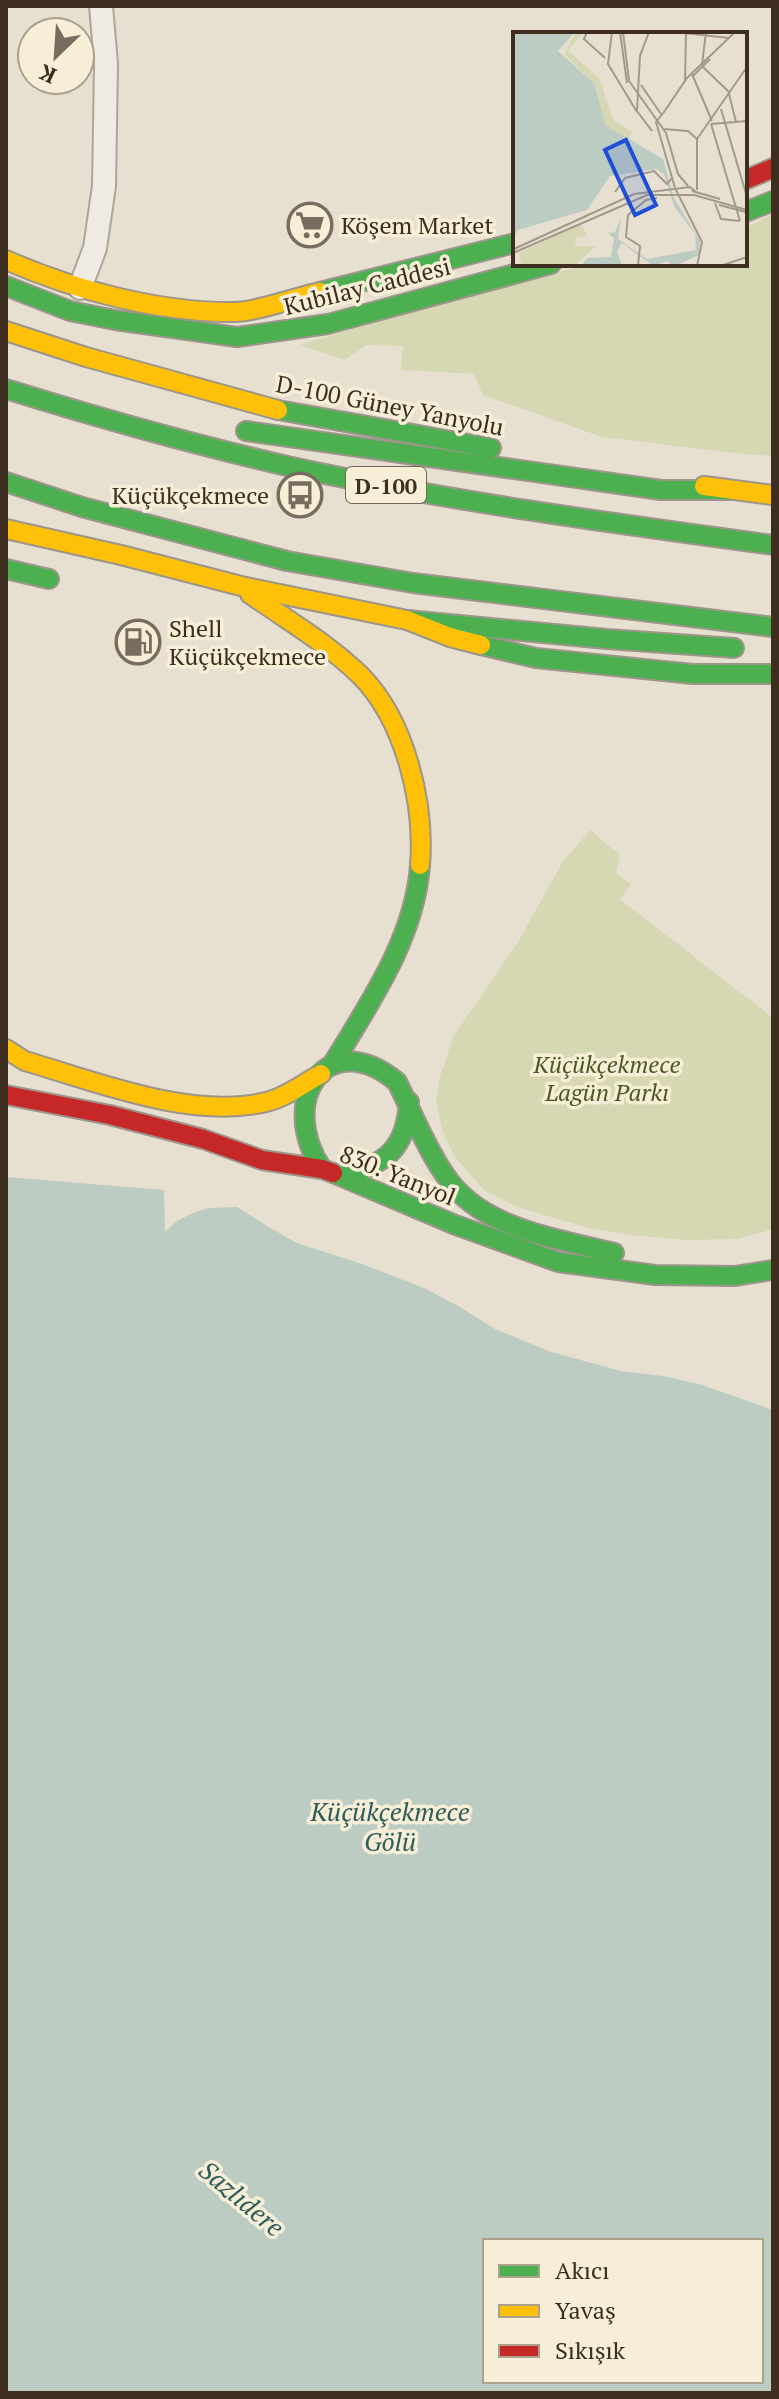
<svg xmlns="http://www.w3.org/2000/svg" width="779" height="2399" font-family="'PT Serif',serif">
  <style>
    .green { fill: #d6d7b3 }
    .water { fill: #bcccc2; fill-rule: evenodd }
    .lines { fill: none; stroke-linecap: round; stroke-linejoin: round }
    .street-casing { stroke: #ada599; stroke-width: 26 }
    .fast-casing { stroke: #9c958a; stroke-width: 22 }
    .slow-casing { stroke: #9c958a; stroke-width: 22 }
    .jam-casing { stroke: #9c958a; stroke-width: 22 }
    .street { stroke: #efebe3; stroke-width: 22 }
    .fast { stroke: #4caf50; stroke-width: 18 }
    .slow { stroke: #ffc107; stroke-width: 18 }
    .jam { stroke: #c62828; stroke-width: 18 }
    .labels { text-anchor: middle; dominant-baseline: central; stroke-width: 7; stroke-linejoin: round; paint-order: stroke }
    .shield { fill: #f7eed8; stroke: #756857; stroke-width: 2 }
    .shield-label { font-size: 22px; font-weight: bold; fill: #3d2e20 }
    .poi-label { font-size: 24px; fill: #3d2e20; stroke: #f7eed8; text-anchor: start }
    .street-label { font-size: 24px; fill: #3d2e20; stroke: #f7eed8 }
    .park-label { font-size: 24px; font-style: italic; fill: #4d5a26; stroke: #f7eed8 }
    .water-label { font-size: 26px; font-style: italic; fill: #2f5d5a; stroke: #f7eed8 }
    .inset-road { fill: none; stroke: #a3998a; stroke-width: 2 }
    .view { fill: #1d4ed8; fill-opacity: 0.15; stroke: #1d4ed8; stroke-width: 4 }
    .inset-edge { fill: none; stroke: #3d2e20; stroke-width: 4 }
  </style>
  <rect width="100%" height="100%" fill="#e7e0d1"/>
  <g class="green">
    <polygon points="773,214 773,456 743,454 602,437 483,395 474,374 401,370 403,346 367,345 344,360 300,345 477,291 592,264 745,264 745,228"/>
    <polygon points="590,830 620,855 616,873 631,884 620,899 773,1018 773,1229 738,1239 687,1240 630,1235 588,1228 517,1207 484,1190 455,1157 443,1133 436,1101 440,1077 453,1037 518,942 562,863"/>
  </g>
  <path class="water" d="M 6,1177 L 164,1190 L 165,1232 L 177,1221 L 193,1213 L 209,1208 L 237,1207 L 267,1226 L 297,1243 L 362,1264 L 424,1288 L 460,1307 L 495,1329 L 551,1352 L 621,1371 L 663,1376 L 699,1384 L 773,1410 L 773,2393 L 6,2393 ZM 485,2241 L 761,2241 L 761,2381 L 485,2381 Z"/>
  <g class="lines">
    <g class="street-casing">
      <polyline id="street" points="80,288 95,248 104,186 106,64 101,6"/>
    </g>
    <g class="fast-casing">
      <g id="fast">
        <polyline points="745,212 773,201"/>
        <polyline points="6,286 70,311 115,320 237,337 328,324 551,264"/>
        <polyline points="320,292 515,243"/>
        <path d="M 6,389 C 99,418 192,444 287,466 C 447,501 611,523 773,545"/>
        <polyline points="278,410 491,448"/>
        <polyline points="246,431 661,490 729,490"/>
        <polyline points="6,482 82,507 287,561 413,583 773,627"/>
        <polyline points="6,569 49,579"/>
        <polyline points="407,620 607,639 734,648"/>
        <polyline points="481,645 536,658 693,674 773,674"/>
        <path d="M 332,1065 C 369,1004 415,938 420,865"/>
        <path d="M 322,1169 C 276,1100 328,1024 397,1082 C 412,1112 426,1148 445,1175 C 480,1229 556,1238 614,1253"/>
        <polyline points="333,1173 453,1224 558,1262 655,1275 735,1276 773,1270"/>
        <path d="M 342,1176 C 386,1164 406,1149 409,1102"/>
      </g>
    </g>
    <g class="slow-casing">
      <g id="slow">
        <path d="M 6,260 C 74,290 160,313 235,312 C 256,312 297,297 320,292"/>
        <polyline points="6,331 86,357 278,410"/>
        <polyline points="704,486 773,495"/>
        <polyline points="6,529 121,555 241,586 407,620 450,637 481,645"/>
        <path d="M 250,594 C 287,620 327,643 360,675 C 405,720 425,803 420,865"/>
        <path d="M 6,1049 L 25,1061 C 97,1082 192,1120 266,1102 C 285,1098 304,1083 321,1074"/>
      </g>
    </g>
    <g class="jam-casing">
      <g id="jam">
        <polyline points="745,180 773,168"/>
        <polyline points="6,1095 110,1115 203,1139 262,1160 322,1169 333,1173"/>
      </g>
    </g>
    <use href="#street" class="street"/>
    <use href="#fast" class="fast"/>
    <use href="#slow" class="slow"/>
    <use href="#jam" class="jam"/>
  </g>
  <defs>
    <g id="supermarket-ring" transform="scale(2.3)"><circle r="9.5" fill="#f7eed8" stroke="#786c5e" stroke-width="1.5"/><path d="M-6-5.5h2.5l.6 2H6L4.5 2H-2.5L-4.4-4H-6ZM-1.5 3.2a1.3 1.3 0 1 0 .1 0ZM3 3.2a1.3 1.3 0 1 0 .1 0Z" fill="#786c5e"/></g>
    <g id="bus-ring" transform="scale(2.3)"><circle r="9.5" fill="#f7eed8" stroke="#786c5e" stroke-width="1.5"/><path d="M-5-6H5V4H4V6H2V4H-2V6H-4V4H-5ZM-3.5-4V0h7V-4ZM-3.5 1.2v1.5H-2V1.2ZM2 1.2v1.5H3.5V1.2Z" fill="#786c5e"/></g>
    <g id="fuel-ring" transform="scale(2.3)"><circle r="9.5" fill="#f7eed8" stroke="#786c5e" stroke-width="1.5"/><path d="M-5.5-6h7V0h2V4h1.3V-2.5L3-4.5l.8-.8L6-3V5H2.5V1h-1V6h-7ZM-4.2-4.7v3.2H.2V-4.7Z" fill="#786c5e"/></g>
  </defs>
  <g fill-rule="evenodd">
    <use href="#supermarket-ring" x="310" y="225"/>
    <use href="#bus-ring" x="300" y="495"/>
    <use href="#fuel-ring" x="138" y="642"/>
  </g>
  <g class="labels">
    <rect class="shield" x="346" y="467" width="80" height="36" rx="6"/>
    <g class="shield-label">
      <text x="386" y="485">D-100</text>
    </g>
    <g class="poi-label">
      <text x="341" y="225">Köşem Market</text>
      <text x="269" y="495" text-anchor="end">Küçükçekmece</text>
      <text x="169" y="628">Shell<tspan x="169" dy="28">Küçükçekmece</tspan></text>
    </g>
    <g class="street-label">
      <text transform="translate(367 286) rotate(-14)">Kubilay Caddesi</text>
      <text transform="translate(390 405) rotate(11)">D-100 Güney Yanyolu</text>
      <text transform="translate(398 1175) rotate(22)">830. Yanyol</text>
    </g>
    <g class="park-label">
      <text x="607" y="1064">Küçükçekmece<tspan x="607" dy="28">Lagün Parkı</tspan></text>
    </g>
    <g class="water-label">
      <text x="390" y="1811">Küçükçekmece<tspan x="390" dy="30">Gölü</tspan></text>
      <text transform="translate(242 2198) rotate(40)">Sazlıdere</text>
    </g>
  </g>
  <g transform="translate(513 32)">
    <rect width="234" height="234" fill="#e7e0d1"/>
    <path d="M 63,0 L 70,0 L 55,19 L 86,46 L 101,89 L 119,100 L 116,106 L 131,117 L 91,92 L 83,53 L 51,22 ZM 67,192 L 75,204 L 63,206 L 62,214 L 83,214 L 62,233 L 9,234 L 6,221 Z" fill="#d6d7b3"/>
    <path d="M 0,0 L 62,0 L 45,19 L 82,52 L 92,93 L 150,127 L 161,166 L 187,209 L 186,223 L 162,234 L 154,229 L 140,234 L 109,211 L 104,220 L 109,234 L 68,234 L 74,226 L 98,225 L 101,206 L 95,201 L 102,200 L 108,186 L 105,207 L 134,227 L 183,218 L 182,202 L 161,174 L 151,142 L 144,137 L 97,144 L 74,178 L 5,198 L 0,205 Z" fill="#bcccc2"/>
    <path class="inset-road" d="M 74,0 L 71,7 L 92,26M 99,0 L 95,32 L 124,80M 107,0 L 114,51M 110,0 L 116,49 L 153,101 L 165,142 L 175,154M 136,0 L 127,24 L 124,79 L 139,99M 162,0 L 216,6M 189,33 L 193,0M 190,35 L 217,61M 179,42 L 199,89M 180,44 L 197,27M 172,50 L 173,1M 128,53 L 148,82M 216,62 L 223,90M 208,77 L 234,165M 151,80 L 174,46 L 222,0M 151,80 L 143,90 L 162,156 L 189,210 L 184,234M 198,92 L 227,189M 198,92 L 234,89M 150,97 L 175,99 L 184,107M 184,107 L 234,35M 184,158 L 184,107M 179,159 L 207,167M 102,160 L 112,146 L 141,139 L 154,152 L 160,145M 202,171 L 208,187 L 227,189M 206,173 L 233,180M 1,217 L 121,162 L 177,155 L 183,160M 0,221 L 134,163 L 181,163 L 234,178M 125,234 L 127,214 L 113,205 L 115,183 L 133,168 L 144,166M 207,234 L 234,225"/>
    <path class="view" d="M 113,108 L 143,173 L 122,183 L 92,118 Z"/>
    <rect width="234" height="234" class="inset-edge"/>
  </g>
  <rect width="779" height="2399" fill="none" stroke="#3d2e20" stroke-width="16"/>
  <rect x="483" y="2239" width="280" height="144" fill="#f7eed8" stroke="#ada18e" stroke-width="2"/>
  <rect x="499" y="2265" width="40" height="12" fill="#4caf50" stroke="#ada18e" stroke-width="2"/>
  <text x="555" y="2279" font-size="24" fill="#3d2e20">Akıcı</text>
  <rect x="499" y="2305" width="40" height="12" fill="#ffc107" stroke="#ada18e" stroke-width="2"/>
  <text x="555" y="2319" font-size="24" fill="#3d2e20">Yavaş</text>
  <rect x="499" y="2345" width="40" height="12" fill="#c62828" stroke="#ada18e" stroke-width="2"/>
  <text x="555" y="2359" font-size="24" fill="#3d2e20">Sıkışık</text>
  <g transform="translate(56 56) rotate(205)"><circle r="38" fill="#f7eed8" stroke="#ada18e" stroke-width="2"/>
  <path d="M0-6L14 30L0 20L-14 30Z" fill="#786c5e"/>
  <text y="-12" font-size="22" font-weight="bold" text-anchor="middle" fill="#3d2e20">K</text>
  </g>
</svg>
